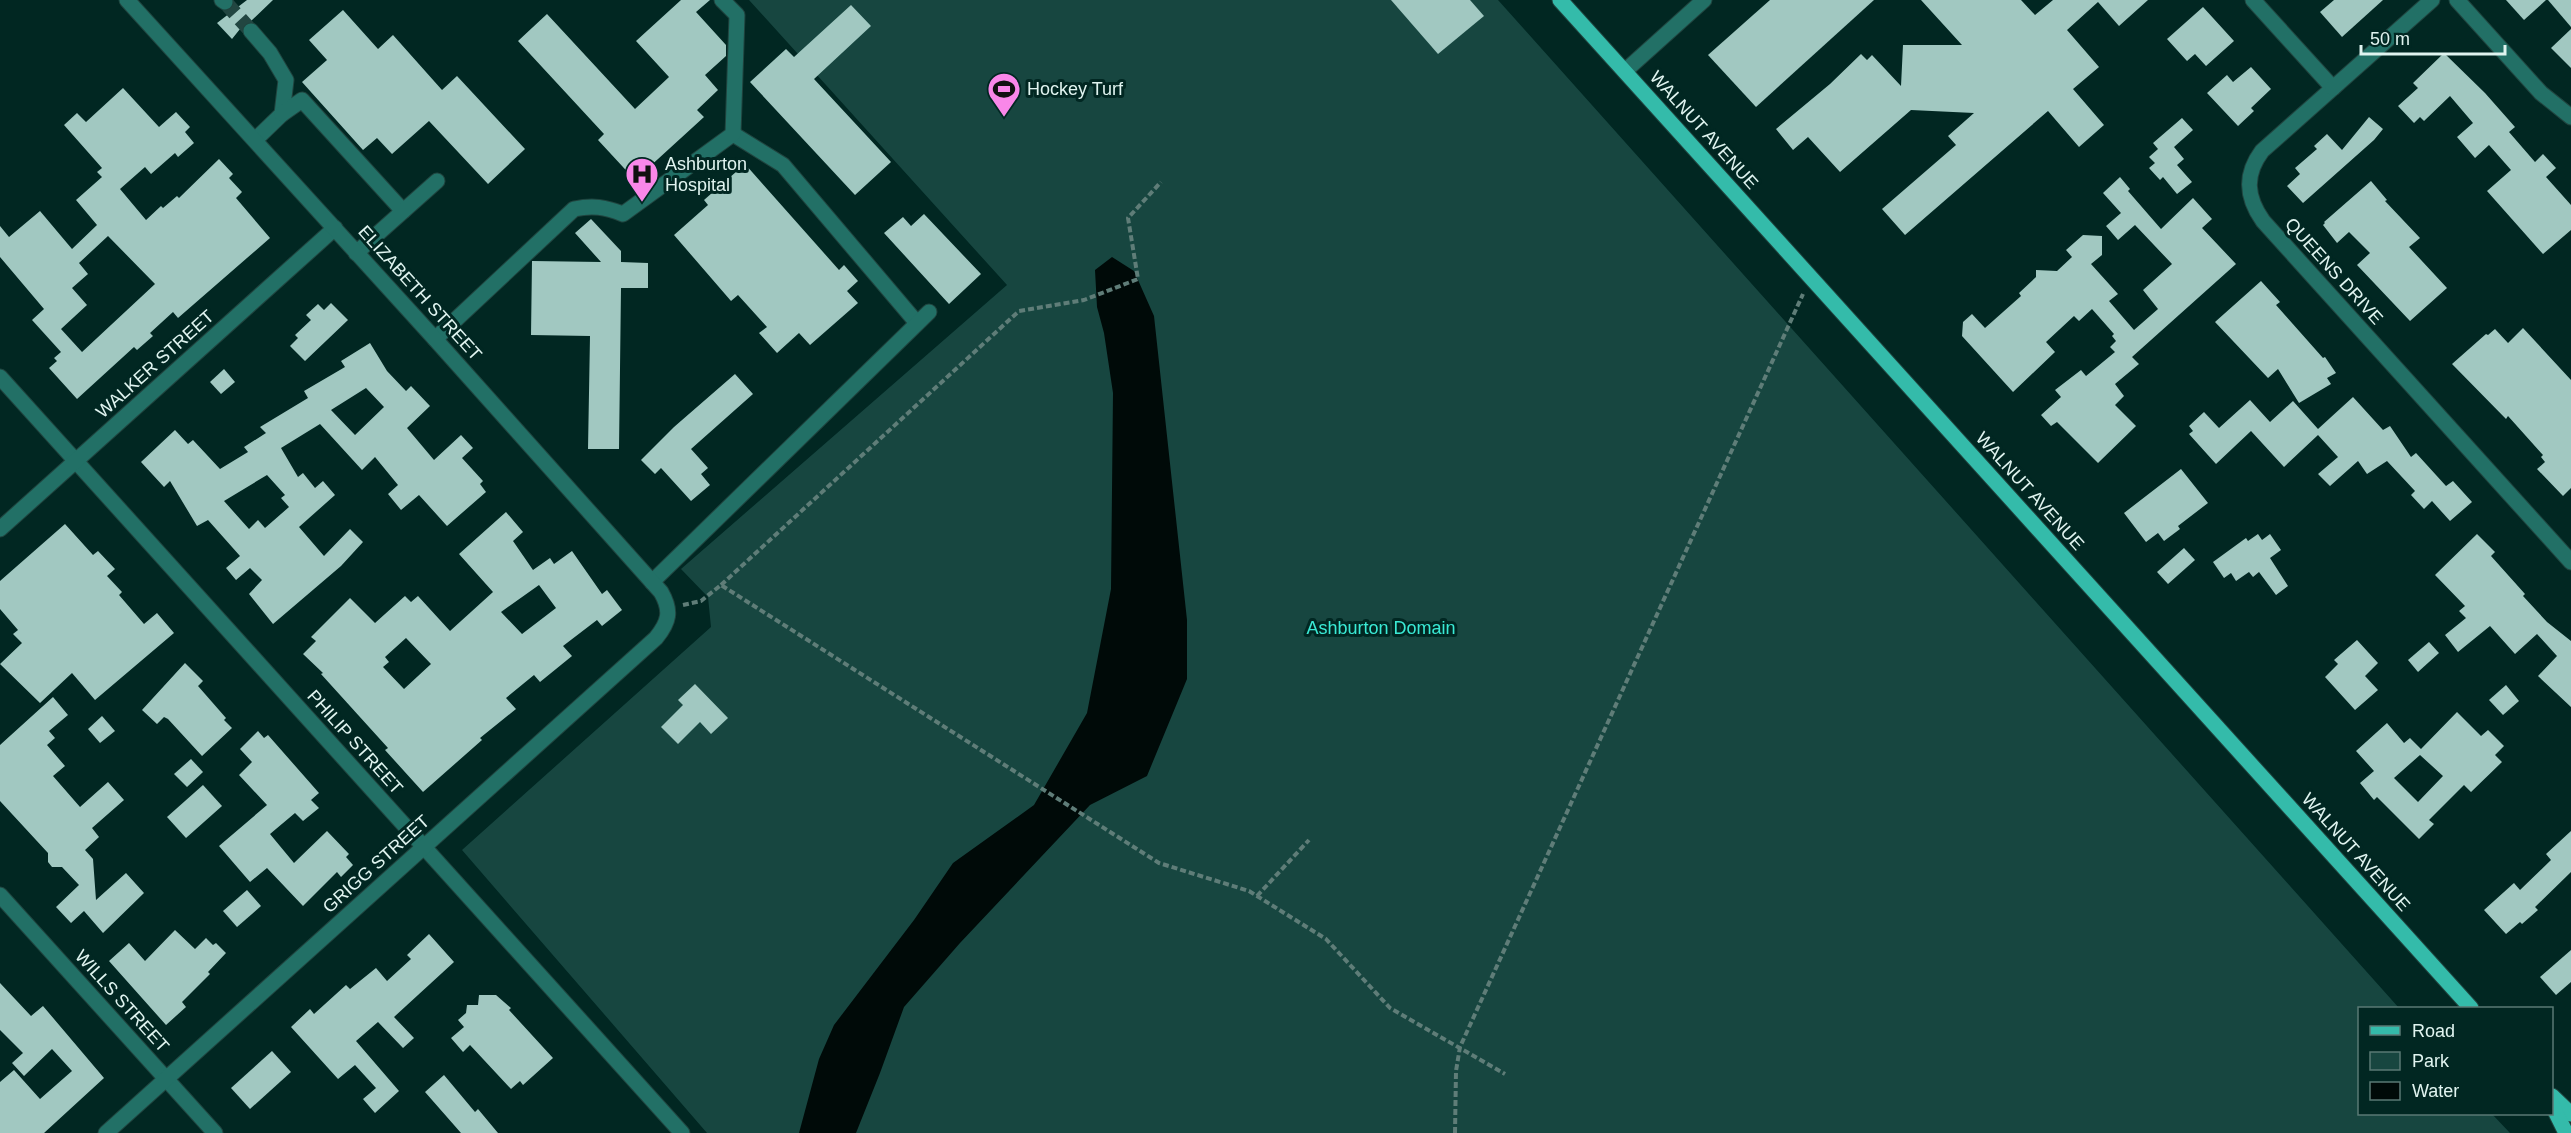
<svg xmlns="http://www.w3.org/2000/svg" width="2571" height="1133" font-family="Arial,sans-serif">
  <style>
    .green { fill: #174640 }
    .water { fill: #000a08 }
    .building { fill: #a1c8c1; fill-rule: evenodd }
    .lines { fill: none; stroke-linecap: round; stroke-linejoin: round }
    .minor-tunnel { stroke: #224641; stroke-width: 15; stroke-dasharray: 15 8; stroke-linecap: butt }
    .minor-casing { stroke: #20443f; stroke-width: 17 }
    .major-casing { stroke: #20443f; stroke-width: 17 }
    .path { stroke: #5f7d78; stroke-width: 4; stroke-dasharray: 6 3; stroke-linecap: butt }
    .minor { stroke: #227066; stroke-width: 15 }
    .major { stroke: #34bbaa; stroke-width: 15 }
    .labels { text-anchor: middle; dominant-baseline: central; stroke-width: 6; stroke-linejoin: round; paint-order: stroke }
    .poi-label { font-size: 18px; fill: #e0f4f0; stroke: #012722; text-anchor: start }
    .street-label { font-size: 18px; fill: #e0f4f0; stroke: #012722 }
    .park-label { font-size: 18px; fill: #3aead5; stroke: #012722 }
  </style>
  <rect width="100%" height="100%" fill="#012722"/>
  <polygon class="green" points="749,0 1498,0 2399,1008 2360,1008 2360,1114 2492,1114 2510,1133 707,1133 462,850 711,627 708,597 681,569 1007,285"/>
  <polygon class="water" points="1112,257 1134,271 1154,316 1187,620 1187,679 1147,776 1090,805 960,943 904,1007 880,1073 856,1133 799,1133 819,1059 834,1025 914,920 953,863 1034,805 1087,713 1111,589 1113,393 1104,333 1097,307 1095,270"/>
  <g class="building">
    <polygon points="247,0 273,0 251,21 244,24 232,39 217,23"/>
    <polygon points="681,0 710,0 696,12 726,45 726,56 705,75 718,90 697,110 704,117 635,180 598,140 604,134 518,41 547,14 635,109 669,77 636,41"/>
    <polygon points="1391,0 1470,0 1484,16 1438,54"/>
    <polygon points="1770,0 1874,0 1756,107 1708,55"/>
    <polygon points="1921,0 2021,0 2035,15 2053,0 2148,0 2119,26 2098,2 2067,30 2099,67 2073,89 2104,125 2079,147 2048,111 1905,235 1882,209 1956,145 1948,136 1974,113 1911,110 1840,172 1808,137 1793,150 1776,129 1830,84 1861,54 1867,60 1872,55 1901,86 1903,45 1962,45"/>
    <polygon points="2334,0 2383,0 2342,37 2320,12"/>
    <polygon points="2506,0 2546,0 2524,20"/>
    <polygon points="2548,0 2571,0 2571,27"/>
    <polygon points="851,5 871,26 814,79 891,162 855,195 750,82 786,49 794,57"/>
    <polygon points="2203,7 2234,41 2206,66 2195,54 2187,61 2167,39"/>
    <polygon points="343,10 378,49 393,35 442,90 457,76 525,149 488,184 429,121 392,154 377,138 363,150 302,82 327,60 309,40"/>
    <polygon points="2571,29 2571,68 2551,48"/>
    <polygon points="2444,53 2485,93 2515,127 2509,132 2535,162 2543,154 2556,168 2546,177 2571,205 2571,230 2543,254 2487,191 2511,170 2489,145 2475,158 2457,137 2473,123 2450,96 2424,121 2420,117 2414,123 2398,106 2418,88 2413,83"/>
    <polygon points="2251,67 2271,89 2251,108 2254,111 2238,126 2207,93 2227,75 2233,82"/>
    <path d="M 123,88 L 159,127 L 176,112 L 190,127 L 185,132 L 194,143 L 178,157 L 175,153 L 151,174 L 145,167 L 120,189 L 146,220 L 161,206 L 163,208 L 177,196 L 179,198 L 219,159 L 233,174 L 229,178 L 242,192 L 236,198 L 270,238 L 178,318 L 173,312 L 150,333 L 153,336 L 137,350 L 134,347 L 77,399 L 49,368 L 57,361 L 54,358 L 61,352 L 32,320 L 44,309 L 0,257 L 0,226 L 9,237 L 40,211 L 72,249 L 97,225 L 76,200 L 102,177 L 97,172 L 102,168 L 64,125 L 77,113 L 86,122 ZM 108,236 L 155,284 L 82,352 L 61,329 L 87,305 L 72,288 L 88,274 L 79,263 Z"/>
    <polygon points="2369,117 2383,129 2374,140 2303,203 2287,186 2300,174 2295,168 2317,149 2314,146 2327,134 2342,150"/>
    <polygon points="2182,118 2193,130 2174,147 2184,159 2177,165 2192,182 2177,194 2163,177 2160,180 2149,168 2155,163 2149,157 2158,149 2153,143"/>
    <polygon points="745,164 839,270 844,265 858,281 847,291 858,303 810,345 799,333 777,353 759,333 767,327 738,295 731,301 674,235 708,205 704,200"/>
    <polygon points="2120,177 2130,189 2128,191 2161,229 2193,198 2212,219 2202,228 2236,264 2132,357 2139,364 2115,384 2124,396 2115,405 2136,426 2098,463 2057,422 2051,426 2041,415 2061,397 2055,390 2081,370 2086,376 2115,352 2110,347 2116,341 2112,336 2114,334 2092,309 2079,321 2074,316 2046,342 2055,352 2013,392 1962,336 1963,322 1972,314 1985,328 2021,296 2019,293 2036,277 2036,270 2057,271 2072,257 2066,250 2083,235 2102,236 2102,255 2091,264 2118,294 2109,301 2134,330 2158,309 2143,290 2172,264 2135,225 2118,240 2106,226 2121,213 2103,193"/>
    <polygon points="2371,181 2387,200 2385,201 2420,238 2409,247 2447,288 2410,321 2357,265 2370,253 2349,232 2337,243 2323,225 2325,223 2324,222"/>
    <polygon points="924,214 981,274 949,304 884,233 903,217 911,226"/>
    <polygon points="591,219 621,251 621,262 648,263 648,288 621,288 619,449 588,449 590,336 531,335 532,261 601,262 575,233"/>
    <polygon points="2261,281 2280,302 2276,305 2323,358 2325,357 2336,373 2327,378 2331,384 2299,403 2278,369 2268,378 2215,322"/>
    <polygon points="331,303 348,320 305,361 290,346 298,338 295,335 311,320 306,315 318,304 324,310"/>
    <polygon points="2523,328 2571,380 2571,488 2563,496 2537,469 2545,462 2541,457 2543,455 2508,416 2506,419 2452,364 2486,334 2488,335 2495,329 2508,343"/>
    <path d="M 370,343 L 387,371 L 406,391 L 411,386 L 430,406 L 407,428 L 434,460 L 461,435 L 473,448 L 462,458 L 483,481 L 480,484 L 486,492 L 447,526 L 419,495 L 401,510 L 388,494 L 398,485 L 375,457 L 362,470 L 320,424 L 281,448 L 298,477 L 303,473 L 315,488 L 323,481 L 335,495 L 299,527 L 324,556 L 350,529 L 363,542 L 341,566 L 273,624 L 249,594 L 262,580 L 250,568 L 236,580 L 226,568 L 240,556 L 208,520 L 197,526 L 170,481 L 164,487 L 141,462 L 175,430 L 188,444 L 193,440 L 220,469 L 248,452 L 244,447 L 266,433 L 260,427 L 308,398 L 304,391 L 345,367 L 341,361 ZM 366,388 L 384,407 L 355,435 L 331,410 ZM 267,475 L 285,495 L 281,498 L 289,507 L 265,528 L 258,520 L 249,529 L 224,501 Z"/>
    <polygon points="224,369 235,382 221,394 210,382"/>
    <polygon points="735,374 753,394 691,449 708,468 701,474 710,485 691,501 661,468 655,474 641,460 674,427"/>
    <polygon points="2353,397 2383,430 2390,426 2411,457 2416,453 2446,486 2453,481 2472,502 2450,521 2432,501 2424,509 2411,495 2415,491 2387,461 2367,474 2358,461 2330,486 2318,474 2338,457 2318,435 2284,467 2251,431 2216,464 2189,434 2193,431 2189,426 2204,412 2219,428 2250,400 2270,422 2293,401 2318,429"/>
    <polygon points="2181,469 2208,503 2178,526 2180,529 2164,541 2158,533 2146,542 2124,513"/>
    <path d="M 506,512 L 523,532 L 513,541 L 533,570 L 550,558 L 554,564 L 572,551 L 602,594 L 607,590 L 622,610 L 602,626 L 597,620 L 563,646 L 572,656 L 540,682 L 534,675 L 506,698 L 516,709 L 480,738 L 482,740 L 423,792 L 385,750 L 388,748 L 321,674 L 323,673 L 303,654 L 316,641 L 311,637 L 350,598 L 375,623 L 405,596 L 411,602 L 418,596 L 450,631 L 493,592 L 459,554 ZM 539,585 L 556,608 L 522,634 L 501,612 ZM 406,638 L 431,664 L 404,689 L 383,667 L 389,662 L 385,657 Z"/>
    <polygon points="65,524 93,555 98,551 115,569 107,576 122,592 119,595 144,624 157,613 174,633 95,700 72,673 40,703 0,664 22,643 13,634 18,630 0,609 0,581"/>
    <polygon points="2258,534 2262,540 2270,534 2281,550 2270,558 2288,586 2276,595 2259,572 2253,577 2249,572 2236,581 2231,573 2224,578 2213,562 2246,538 2248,541"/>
    <polygon points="2477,534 2495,552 2491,556 2525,594 2523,596 2547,622 2571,641 2571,707 2538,676 2557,656 2537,634 2515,654 2490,626 2458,652 2445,635 2466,618 2459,611 2465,606 2435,575"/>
    <polygon points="2184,548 2195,560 2168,584 2157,572"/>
    <polygon points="2357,640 2378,663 2365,676 2378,690 2355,710 2325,677 2338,664 2334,660"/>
    <polygon points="2429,642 2439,653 2418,672 2408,660"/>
    <polygon points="185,663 203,681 198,686 226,718 224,720 232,728 202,756 168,719 164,717 157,724 142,710"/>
    <polygon points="695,684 728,718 711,734 700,722 678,744 661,727 683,705 678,700"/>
    <polygon points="2506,685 2519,701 2503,715 2489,700"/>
    <polygon points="53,697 68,715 49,731 55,738 47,745 65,766 53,776 80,807 108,782 124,800 92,828 99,837 85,850 93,859 96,900 126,873 144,893 103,933 84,911 71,923 56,907 79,885 62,867 52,867 48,862 48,853 0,801 0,745"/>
    <path d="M 2457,712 L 2481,736 L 2488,730 L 2504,746 L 2495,755 L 2502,762 L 2471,792 L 2464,785 L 2429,820 L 2434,824 L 2419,839 L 2377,797 L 2374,800 L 2360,783 L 2374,771 L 2356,751 L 2387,723 L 2404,743 L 2410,738 L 2421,749 ZM 2420,755 L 2443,776 L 2418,802 L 2394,778 Z"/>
    <polygon points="102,716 115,731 100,743 88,729"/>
    <polygon points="258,731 264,738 268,735 319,793 311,800 319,808 303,821 295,813 270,834 294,863 327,831 349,854 346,857 353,865 341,877 337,872 303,906 267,868 250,882 219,846 267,805 239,775 252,762 240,749"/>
    <polygon points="191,759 203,772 187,787 174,774"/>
    <polygon points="203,785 222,806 186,838 167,817"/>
    <polygon points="2571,831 2571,872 2535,907 2538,910 2522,924 2520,922 2506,934 2484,910 2514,883 2520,890 2551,860 2546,854"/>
    <polygon points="247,890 261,906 237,927 223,911"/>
    <polygon points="175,930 195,949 206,938 213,945 216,943 226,953 208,972 210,974 182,1002 186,1007 166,1025 109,961 129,943 145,961"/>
    <polygon points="429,934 454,962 394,1017 414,1038 403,1048 378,1022 356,1041 399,1091 375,1113 363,1099 376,1088 355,1065 338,1079 291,1027 310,1009 314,1014 346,985 350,989 376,968 387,981 411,959 407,955"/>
    <polygon points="2571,950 2571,982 2556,995 2540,977"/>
    <polygon points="0,983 31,1016 43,1006 104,1078 44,1133 0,1133 0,1082 14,1070 40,1099 72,1071 52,1049 24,1076 12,1063 23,1053 0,1030"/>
    <polygon points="479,995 496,995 511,1008 509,1010 553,1058 523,1085 520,1081 511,1089 470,1045 463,1052 451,1038 464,1027 458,1020 466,1013 467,1005 478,1005"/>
    <polygon points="272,1051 291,1072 250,1109 231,1088"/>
    <polygon points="444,1075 475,1112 478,1109 498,1133 461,1133 425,1092"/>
  </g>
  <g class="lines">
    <polyline class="minor-tunnel" points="225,2 251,31"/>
    <g class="minor-casing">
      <g id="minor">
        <polyline points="222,0 225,2"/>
        <path d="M 2253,0 L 2333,88 L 2262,151 C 2244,175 2246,197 2263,221 L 2571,562"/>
        <polyline points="2457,0 2541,93 2571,117"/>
        <polyline points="251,31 270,53 286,80 282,114 255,140"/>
        <polyline points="1625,71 1704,0"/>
        <polyline points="2333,88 2432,0"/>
        <polyline points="282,114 302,100 403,211"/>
        <polyline points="733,134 783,165 917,323"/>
        <polyline points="356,253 437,181"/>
        <path d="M 435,339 L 574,209 C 593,205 605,207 623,214 L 733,134 L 737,15 L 722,0"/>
        <polyline points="0,377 682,1133"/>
        <polyline points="0,529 335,228"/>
        <polyline points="652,582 929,312"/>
        <polyline points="0,895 215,1133"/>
        <path d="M 106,1133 L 656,638 C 669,622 672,611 661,592 L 435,339 L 127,0"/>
      </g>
    </g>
    <g class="major-casing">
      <g id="major">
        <polyline points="1560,0 2471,1008"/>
        <polyline points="2552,1096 2571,1114"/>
        <polyline points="2552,1105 2566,1133"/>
      </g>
    </g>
    <g class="path">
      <polyline points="721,585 1019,311 1084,300 1138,279 1128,218 1161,182"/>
      <polyline points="683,605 701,601 721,585 1159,863 1249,891 1257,896 1326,939 1390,1008 1505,1074"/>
      <polyline points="1257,896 1309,840"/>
      <polyline points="1455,1133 1456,1071 1460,1047 1803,294"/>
    </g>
    <use href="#minor" class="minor"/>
    <use href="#major" class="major"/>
  </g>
  <defs>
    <g id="stadium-pin" transform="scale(1.725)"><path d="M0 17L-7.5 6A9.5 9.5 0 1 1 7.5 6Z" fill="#f987e9" stroke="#012722"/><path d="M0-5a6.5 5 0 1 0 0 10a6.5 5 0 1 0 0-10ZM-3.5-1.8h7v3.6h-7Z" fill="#111"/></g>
    <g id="hospital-pin" transform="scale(1.725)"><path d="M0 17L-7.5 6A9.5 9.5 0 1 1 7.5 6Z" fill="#f987e9" stroke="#012722"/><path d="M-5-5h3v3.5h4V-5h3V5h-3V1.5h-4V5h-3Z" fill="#111"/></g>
  </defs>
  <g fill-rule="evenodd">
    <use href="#stadium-pin" x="1004" y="89"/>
    <use href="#hospital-pin" x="642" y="174"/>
  </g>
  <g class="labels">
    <g class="poi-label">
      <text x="1027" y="89">Hockey Turf</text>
      <text x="665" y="164">Ashburton<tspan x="665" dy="21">Hospital</tspan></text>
    </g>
    <g class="street-label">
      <text transform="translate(1704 130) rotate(48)">WALNUT AVENUE</text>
      <text transform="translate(2334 271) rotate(48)">QUEENS DRIVE</text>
      <text transform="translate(420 293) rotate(48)">ELIZABETH STREET</text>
      <text transform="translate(155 364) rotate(-42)">WALKER STREET</text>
      <text transform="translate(2030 491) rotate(48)">WALNUT AVENUE</text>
      <text transform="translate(355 742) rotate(48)">PHILIP STREET</text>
      <text transform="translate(2356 852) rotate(48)">WALNUT AVENUE</text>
      <text transform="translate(376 864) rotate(-42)">GRIGG STREET</text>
      <text transform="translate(122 1001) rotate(48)">WILLS STREET</text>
    </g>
    <g class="park-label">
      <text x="1381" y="628">Ashburton Domain</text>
    </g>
  </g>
  <rect x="2358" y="1007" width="195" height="108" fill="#012722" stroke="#5a7974" stroke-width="1.5"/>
  <rect x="2370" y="1026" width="30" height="9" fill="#34bbaa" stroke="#5a7974" stroke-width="1.5"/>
  <text x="2412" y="1037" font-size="18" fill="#e0f4f0">Road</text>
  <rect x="2370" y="1052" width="30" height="18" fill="#174640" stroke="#5a7974" stroke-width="1.5"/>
  <text x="2412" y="1067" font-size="18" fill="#e0f4f0">Park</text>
  <rect x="2370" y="1082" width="30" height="18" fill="#000a08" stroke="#5a7974" stroke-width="1.5"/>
  <text x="2412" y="1097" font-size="18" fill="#e0f4f0">Water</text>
  <path d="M2361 45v9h144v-9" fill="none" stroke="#e0f4f0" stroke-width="3"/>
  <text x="2370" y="45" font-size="18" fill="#e0f4f0" stroke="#012722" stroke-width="4.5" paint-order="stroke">50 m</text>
</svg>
